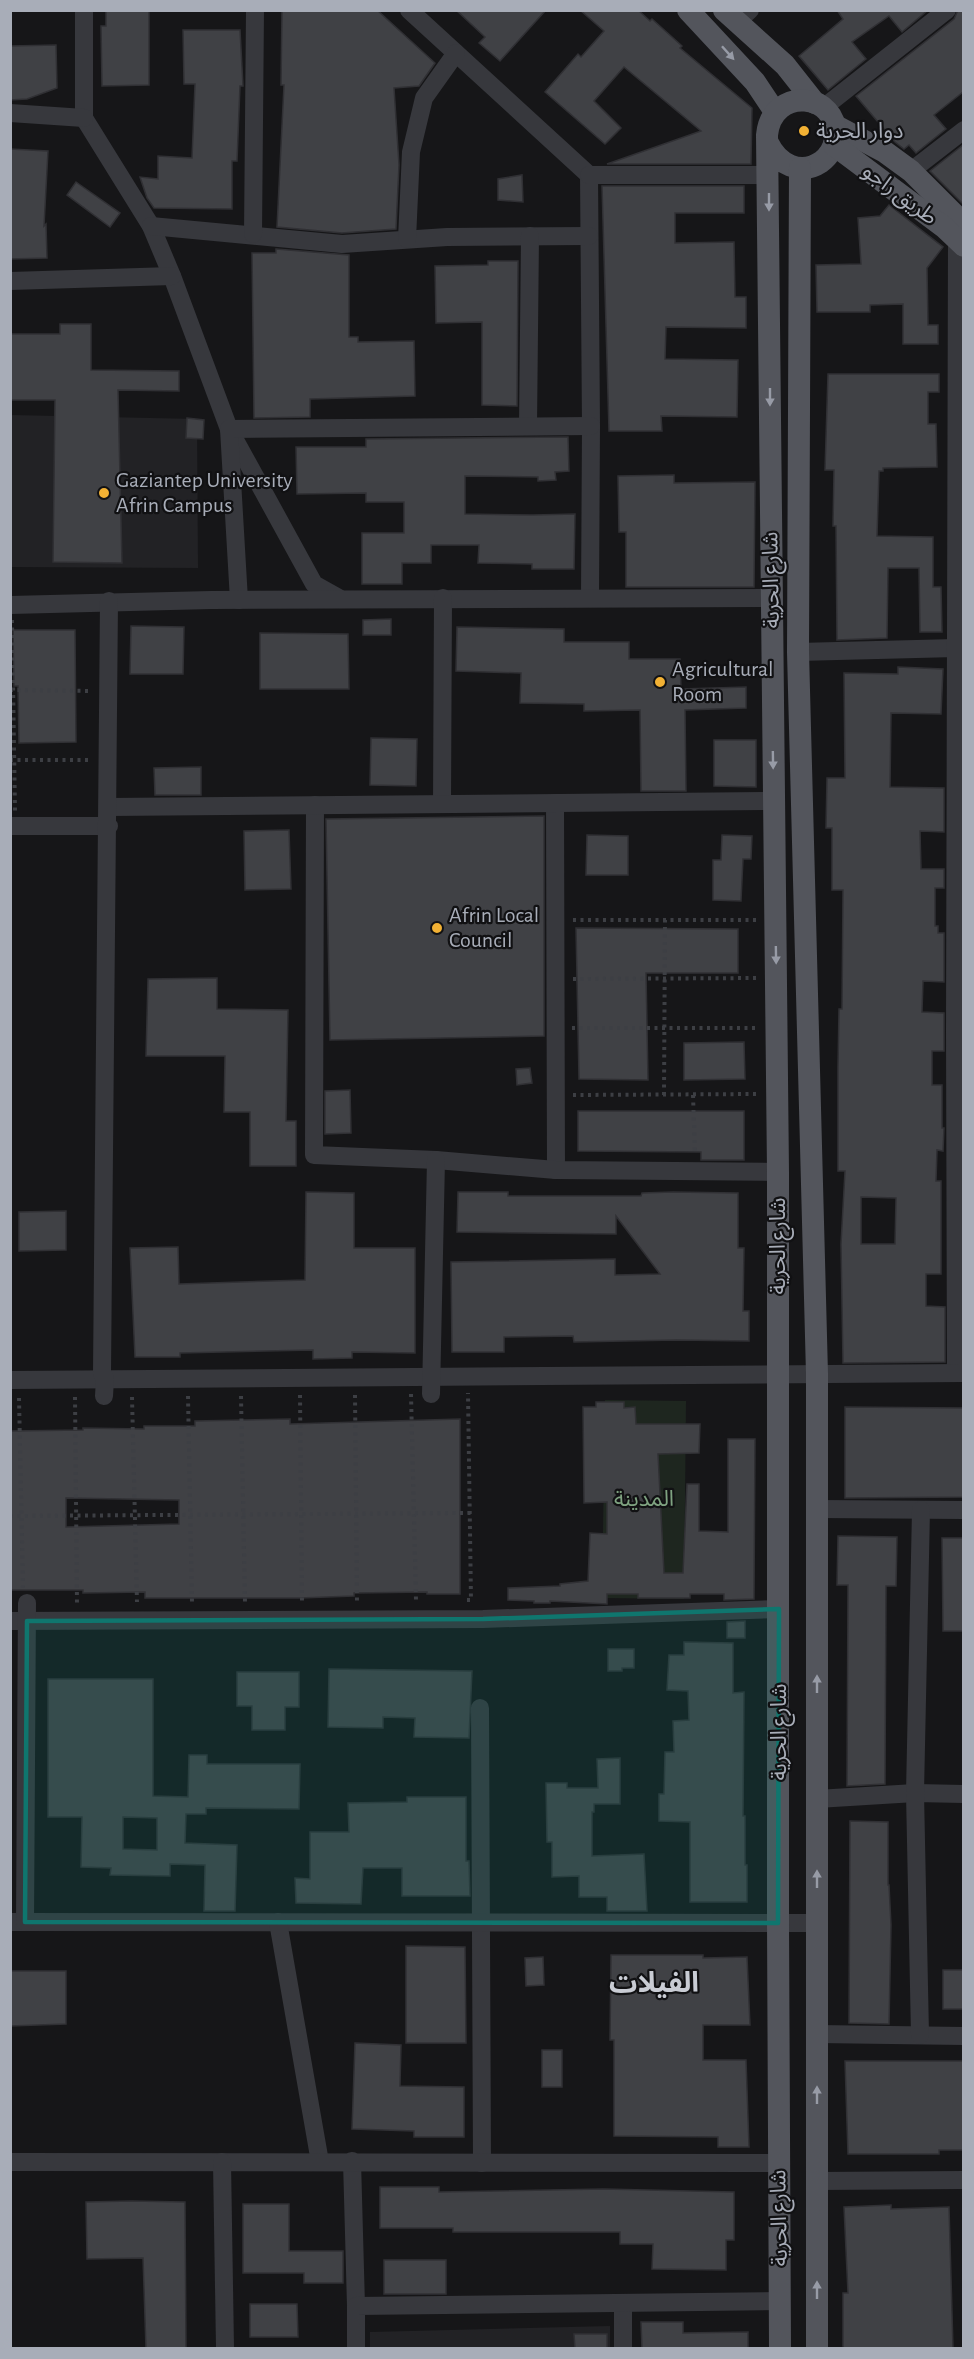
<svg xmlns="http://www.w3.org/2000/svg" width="974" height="2359" font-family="'Alegreya Sans','Noto Sans Arabic',sans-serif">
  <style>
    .built { fill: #222225 }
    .green { fill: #1e261f }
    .building { fill: #404145; stroke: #303034; stroke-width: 1.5; fill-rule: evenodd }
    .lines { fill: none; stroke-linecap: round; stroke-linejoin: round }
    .path { stroke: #3d3f44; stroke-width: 4; stroke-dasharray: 3 4.5; stroke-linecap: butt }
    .minor { stroke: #37383d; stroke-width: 18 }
    .major { stroke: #53555c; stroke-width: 22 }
    .oneway { fill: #979ba6 }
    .marked { fill: #0f766e; fill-opacity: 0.2; stroke: #0f766e; stroke-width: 4.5; stroke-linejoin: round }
    .poi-dot { fill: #f2b134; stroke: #111113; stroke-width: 2 }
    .labels { text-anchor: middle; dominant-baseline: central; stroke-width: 4.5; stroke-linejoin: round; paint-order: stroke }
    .poi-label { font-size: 22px; fill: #a8adb8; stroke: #111113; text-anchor: start }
    .street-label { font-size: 22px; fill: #a8adb8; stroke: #111113 }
    .park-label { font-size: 22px; fill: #7fa381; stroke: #111113 }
    .district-label { font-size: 28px; font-weight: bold; fill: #c9ccd4; stroke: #111113 }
  </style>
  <rect width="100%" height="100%" fill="#161618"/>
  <g class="built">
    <polygon points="11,415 197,419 198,568 11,567"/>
    <polygon points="610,2326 610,2348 370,2348 370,2332"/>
  </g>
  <polygon class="green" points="605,1400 686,1401 684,1599 602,1598"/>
  <g class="building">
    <polygon points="106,10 149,10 149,85 102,86 101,26 106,26"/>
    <polygon points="282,10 377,10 435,63 419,86 394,88 399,165 396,229 342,233 277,227 284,85 281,85"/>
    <polygon points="456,10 546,10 500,61 479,43 485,37"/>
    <polygon points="580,10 638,10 650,21 652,19 682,46 680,48 752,108 751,164 607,164 701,131 624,67 594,101 621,128 605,144 545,92 578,54 581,57 604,31"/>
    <polygon points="837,10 928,10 902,32 889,16 852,42 866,59 828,90 799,56 843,19"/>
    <polygon points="958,10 963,10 963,92 934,115 946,129 916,153 909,145 904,149 895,142 856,96 954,19"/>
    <polygon points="183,30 240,30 243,86 240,86 237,161 232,161 232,209 154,208 147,198 140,177 158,179 158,156 192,158 195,84 184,84"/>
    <polygon points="56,45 57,88 27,99 10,100 10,46"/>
    <polygon points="963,145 963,204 930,171"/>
    <polygon points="10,149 48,151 44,226 46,224 47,258 10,259"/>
    <polygon points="522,175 523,202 498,200 498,179"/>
    <polygon points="76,182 120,213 110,227 67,195"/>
    <polygon points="602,186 744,186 744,213 675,213 675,243 734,242 735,297 746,297 746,328 666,327 665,359 738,360 737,417 661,416 662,431 609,431"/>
    <polygon points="889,205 943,247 927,268 928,325 938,325 938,344 903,344 903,304 870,305 870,312 817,312 816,265 861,264 858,218 880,216"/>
    <polygon points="276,249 349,255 349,337 358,337 358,342 414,341 415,396 310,399 310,417 254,418 252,253 276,253"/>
    <polygon points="488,261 518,261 517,406 482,405 482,322 436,323 435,266 488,265"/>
    <polygon points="60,324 91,324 91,370 179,371 179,391 118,390 122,563 53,562 55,400 11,400 11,334 60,334"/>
    <polygon points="828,374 939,374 939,392 928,392 928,424 936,424 937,467 883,468 883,471 879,471 877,536 933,537 933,587 941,587 942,632 920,632 919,568 888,568 887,638 837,640 836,526 833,526 834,470 825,470"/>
    <polygon points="187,418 204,420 203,439 186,438"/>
    <polygon points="568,437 569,471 555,472 556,480 538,481 538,477 465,476 465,514 533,515 575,514 574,569 532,569 532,564 478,563 479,545 431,545 431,563 402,563 402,584 362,584 362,533 404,533 404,502 366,502 366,493 297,494 296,447 366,447 366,439"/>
    <polygon points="674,475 674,483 755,482 754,587 626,587 626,532 619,532 618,476"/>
    <polygon points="391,619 391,635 363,635 363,620"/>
    <polygon points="131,626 184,627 183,674 130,674"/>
    <polygon points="457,627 564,629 564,642 629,642 629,659 680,659 681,689 746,687 746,708 685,710 686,791 641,791 640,710 584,711 584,704 520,703 521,673 456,671"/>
    <polygon points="13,630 75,630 76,742 19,743 18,686 14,686"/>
    <polygon points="260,633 348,634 349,689 260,689"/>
    <path d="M 898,667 L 943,669 L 941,714 L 891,713 L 890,787 L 944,788 L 944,832 L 920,831 L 921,869 L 944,869 L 944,888 L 935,888 L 935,926 L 938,926 L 938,933 L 944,933 L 944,982 L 923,981 L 922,1012 L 944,1013 L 944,1051 L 932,1051 L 932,1085 L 942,1085 L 942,1128 L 944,1128 L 943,1151 L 937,1150 L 936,1181 L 941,1181 L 941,1274 L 926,1274 L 926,1306 L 945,1307 L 945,1362 L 843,1363 L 841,1244 L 845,1171 L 838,1171 L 838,1066 L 839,1009 L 842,1009 L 843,890 L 832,890 L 832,828 L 826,828 L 827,778 L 845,778 L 844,673 L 898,674 ZM 861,1197 L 896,1198 L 895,1244 L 861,1244 Z"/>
    <polygon points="371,738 417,739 416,786 370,785"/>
    <polygon points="714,740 756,740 756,787 714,786"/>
    <polygon points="201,767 201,795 155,795 154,768"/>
    <polygon points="544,816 544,1036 330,1040 326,819"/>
    <polygon points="289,830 291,889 245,890 244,831"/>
    <polygon points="587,835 628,836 628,875 586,875"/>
    <polygon points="722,835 752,836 751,859 743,859 741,901 713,900 713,860 721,860"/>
    <polygon points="576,928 738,929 738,973 646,973 648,1080 579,1079"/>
    <polygon points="217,978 217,1009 288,1010 286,1121 296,1121 296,1166 250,1166 250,1112 224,1112 225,1056 146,1056 148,979"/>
    <polygon points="744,1042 745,1079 684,1080 684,1043"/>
    <polygon points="530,1068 532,1083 517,1085 516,1069"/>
    <polygon points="350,1090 351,1133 325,1134 325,1091"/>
    <polygon points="578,1111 744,1111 744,1160 701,1160 701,1152 578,1151"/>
    <polygon points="306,1192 354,1193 354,1248 415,1248 415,1353 352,1352 352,1358 313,1359 313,1350 180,1353 180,1357 135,1357 130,1248 178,1247 179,1284 305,1280"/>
    <polygon points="458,1192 508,1192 508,1196 641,1196 642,1193 673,1192 738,1193 738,1248 744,1248 743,1311 749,1311 749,1341 677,1340 574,1342 573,1336 504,1337 504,1352 452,1352 451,1262 615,1259 615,1275 660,1274 616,1216 616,1234 457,1232"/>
    <polygon points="66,1211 66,1250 19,1251 19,1212"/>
    <polygon points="596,1402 624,1402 624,1408 635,1407 636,1424 700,1424 699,1453 658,1454 664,1573 683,1573 687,1484 699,1484 699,1531 728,1532 728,1439 755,1439 754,1599 724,1600 724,1594 690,1594 690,1598 638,1598 638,1594 607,1594 607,1604 550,1601 550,1603 534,1603 534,1601 508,1600 508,1588 560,1586 560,1584 588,1581 590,1533 607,1534 607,1502 584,1503 583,1407 596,1407"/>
    <polygon points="845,1407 963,1408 963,1497 845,1498"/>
    <path d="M 290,1419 L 290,1424 L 460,1419 L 460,1594 L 427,1594 L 427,1592 L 354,1593 L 354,1596 L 300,1598 L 145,1598 L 145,1592 L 83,1593 L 83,1590 L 10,1590 L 10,1431 L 83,1430 L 83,1428 L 144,1429 L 144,1426 L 195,1426 L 195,1421 ZM 66,1498 L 179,1500 L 179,1524 L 66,1527 Z"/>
    <polygon points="838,1536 897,1537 896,1586 886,1586 885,1784 847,1786 848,1585 837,1585"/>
    <polygon points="942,1538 963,1538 963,1631 943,1631"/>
    <polygon points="745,1621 745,1638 727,1638 727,1622"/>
    <polygon points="684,1642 733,1643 733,1693 744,1692 743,1816 745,1816 745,1865 747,1865 747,1902 690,1902 690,1822 659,1821 659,1794 664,1794 665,1752 674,1752 673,1721 689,1720 688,1691 667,1690 669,1655 684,1655"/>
    <polygon points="608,1649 634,1649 634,1668 622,1668 622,1671 608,1671"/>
    <polygon points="329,1669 472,1671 469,1738 414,1737 415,1718 383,1717 383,1728 328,1727"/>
    <polygon points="237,1672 299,1672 299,1707 285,1707 285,1730 252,1730 252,1706 237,1706"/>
    <path d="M 48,1679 L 153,1679 L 153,1796 L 188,1797 L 189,1755 L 207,1755 L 207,1764 L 300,1764 L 299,1809 L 206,1808 L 206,1814 L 186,1814 L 185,1843 L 237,1845 L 235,1911 L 204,1911 L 205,1865 L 170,1864 L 170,1876 L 110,1875 L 111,1868 L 81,1867 L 82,1817 L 48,1817 ZM 123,1817 L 157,1818 L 157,1850 L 123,1849 Z"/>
    <polygon points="620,1758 620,1804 594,1804 594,1812 592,1812 592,1856 644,1854 647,1911 607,1911 607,1897 579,1897 579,1876 552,1877 552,1842 547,1842 546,1783 567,1783 567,1788 598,1788 597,1759"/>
    <polygon points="407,1797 466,1797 466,1861 469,1861 470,1896 402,1896 402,1868 363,1868 361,1904 296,1903 295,1878 310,1879 310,1832 349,1832 348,1803 407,1802"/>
    <polygon points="850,1821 888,1822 888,1885 889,1885 891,1925 889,2024 849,2023"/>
    <polygon points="406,1946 465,1947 466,2043 406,2043"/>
    <polygon points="611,1955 703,1955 703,1958 747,1957 750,2025 703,2025 703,2060 746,2060 749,2147 718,2147 718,2137 614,2136 614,2040 610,2040"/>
    <polygon points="543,1957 544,1985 526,1986 525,1958"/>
    <rect x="943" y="1970" width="20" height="39"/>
    <polygon points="10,1971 66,1971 66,2024 10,2026"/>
    <polygon points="355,2043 401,2045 400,2086 464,2087 464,2137 414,2137 414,2131 352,2129"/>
    <rect x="542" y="2050" width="20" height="37"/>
    <polygon points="845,2061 963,2061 963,2150 939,2150 939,2154 848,2154"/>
    <polygon points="380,2187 439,2187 439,2192 604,2189 734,2192 734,2240 726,2240 726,2270 652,2269 653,2244 620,2244 620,2232 453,2232 453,2228 380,2228"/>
    <polygon points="131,2201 185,2202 186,2349 146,2349 143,2258 87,2259 86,2202"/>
    <polygon points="243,2204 289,2204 289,2251 343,2251 343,2283 304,2283 304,2273 243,2273"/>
    <polygon points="891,2205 891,2209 949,2207 953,2348 844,2349 843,2346 843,2293 848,2293 844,2207"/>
    <rect x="384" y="2260" width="62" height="34"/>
    <polygon points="250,2304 297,2304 298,2337 250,2337"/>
    <polygon points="641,2322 683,2322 683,2333 748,2332 748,2349 642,2349"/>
    <polygon points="574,2334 607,2334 607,2349 575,2349"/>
  </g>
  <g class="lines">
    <g class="path">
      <polyline points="12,620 15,811"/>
      <polyline points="10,690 91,691"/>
      <polyline points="10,760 91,760"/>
      <polyline points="573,920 758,920"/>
      <polyline points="573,979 758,978"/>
      <polyline points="572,1028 756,1028"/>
      <polyline points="573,1095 757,1094"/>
      <polyline points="664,1095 665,920"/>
      <polyline points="693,1095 695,1154"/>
      <polyline points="411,1394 416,1600"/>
      <polyline points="300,1395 302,1601"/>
      <polyline points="355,1395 357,1601"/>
      <polyline points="188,1396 192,1602"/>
      <polyline points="241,1396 245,1602"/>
      <polyline points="75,1397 77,1603"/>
      <polyline points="132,1397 137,1602"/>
      <polyline points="19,1398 23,1588"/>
      <polyline points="10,1516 471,1513"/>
      <polyline points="467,1600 471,1600 468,1393"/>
    </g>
    <g class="minor">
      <polyline points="84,10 84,118 151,226 172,276 229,429 314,584 339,598"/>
      <polyline points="409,10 589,175 591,426 590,597"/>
      <polyline points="737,22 750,10"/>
      <polyline points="823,108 947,10"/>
      <polyline points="10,113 84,118"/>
      <polyline points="911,171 964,130"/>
      <polyline points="589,175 768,175"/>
      <polyline points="151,226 342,244 447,237 589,236"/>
      <polyline points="253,234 255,10"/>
      <polyline points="407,239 411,152 424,98 456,53"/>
      <polyline points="10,281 172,276"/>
      <polyline points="528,426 530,236"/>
      <polyline points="239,600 229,429 591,426"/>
      <polyline points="10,605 211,600 771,598"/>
      <polyline points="798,652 956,648"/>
      <polyline points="555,803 556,1170"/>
      <polyline points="442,804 443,598"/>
      <polyline points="315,805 314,1155 436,1160 556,1170 778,1172"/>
      <polyline points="109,807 774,801"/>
      <polyline points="10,826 109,826"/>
      <polyline points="956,1373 955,1032 957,240"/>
      <polyline points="10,1380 964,1373"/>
      <polyline points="431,1394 436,1160"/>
      <polyline points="104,1396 105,1379 102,1373 109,601"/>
      <polyline points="817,1509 964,1510"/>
      <polyline points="10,1621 483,1619 779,1609"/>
      <polyline points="480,1708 482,2163"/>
      <polyline points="817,1799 915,1793 964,1794"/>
      <polyline points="10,1922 817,1923"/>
      <polyline points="25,1922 27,1603"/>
      <polyline points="278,1922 320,2162"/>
      <polyline points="817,2034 964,2036"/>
      <polyline points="920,2035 915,1793 921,1510"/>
      <polyline points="352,2161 356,2306"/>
      <polyline points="10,2162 779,2163"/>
      <polyline points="222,2162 225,2348"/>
      <polyline points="817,2181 964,2180"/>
      <polyline points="623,2303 623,2348"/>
      <polyline points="356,2348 356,2306 780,2301"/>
    </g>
    <g class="major">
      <polyline points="688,10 755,82 775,112"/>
      <polyline points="724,10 785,65 815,103"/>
      <polyline points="834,125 885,152 911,171 964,224"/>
      <path d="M 768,143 C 778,164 800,176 821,162 C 829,156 834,148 835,138 C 840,92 772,85 767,135 L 778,1172 L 778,1923 L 780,2348"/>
      <polyline points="834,145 945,228 964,246"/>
      <polyline points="800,168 798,652 817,1374 817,2348"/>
    </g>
  </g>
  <defs><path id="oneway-solid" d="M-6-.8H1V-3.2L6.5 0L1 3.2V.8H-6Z" transform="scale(1.5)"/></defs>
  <g class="oneway">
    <use href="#oneway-solid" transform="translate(728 53) rotate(48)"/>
    <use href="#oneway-solid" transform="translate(769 202) rotate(90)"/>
    <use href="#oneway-solid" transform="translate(770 397) rotate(90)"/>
    <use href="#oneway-solid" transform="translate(773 760) rotate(89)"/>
    <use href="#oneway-solid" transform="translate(776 955) rotate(89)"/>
    <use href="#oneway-solid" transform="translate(817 1684) rotate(-90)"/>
    <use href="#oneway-solid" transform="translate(817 1879) rotate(-90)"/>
    <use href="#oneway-solid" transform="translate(817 2095) rotate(-90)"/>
    <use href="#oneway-solid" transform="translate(817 2290) rotate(-90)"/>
  </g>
  <path class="marked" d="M 779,1609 L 778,1923 L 25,1922 L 27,1621 L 483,1619 Z"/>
  <g class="poi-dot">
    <circle cx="804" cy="131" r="6"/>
    <circle cx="104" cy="493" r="6"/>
    <circle cx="660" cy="682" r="6"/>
    <circle cx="437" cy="928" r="6"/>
  </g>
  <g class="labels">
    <g class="poi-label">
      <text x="816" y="131">دوار الحرية</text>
      <text x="116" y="480">Gaziantep University<tspan x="116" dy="25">Afrin Campus</tspan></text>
      <text x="672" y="669">Agricultural<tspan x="672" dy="25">Room</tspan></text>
      <text x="449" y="915">Afrin Local<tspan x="449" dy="25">Council</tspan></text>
    </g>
    <g class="street-label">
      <text transform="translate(900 194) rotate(37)">طريق راجو</text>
      <text transform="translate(771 580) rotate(-91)">شارع الحرية</text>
      <text transform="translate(778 1246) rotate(-90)">شارع الحرية</text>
      <text transform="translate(779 1732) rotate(-90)">شارع الحرية</text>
      <text transform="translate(779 2218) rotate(-91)">شارع الحرية</text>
    </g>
    <g class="park-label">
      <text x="644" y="1499">المدينة</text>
    </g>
    <g class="district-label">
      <text x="654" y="1984">الفيلات</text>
    </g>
  </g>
  <rect width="974" height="2359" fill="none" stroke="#a8adb8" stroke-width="24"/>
</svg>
